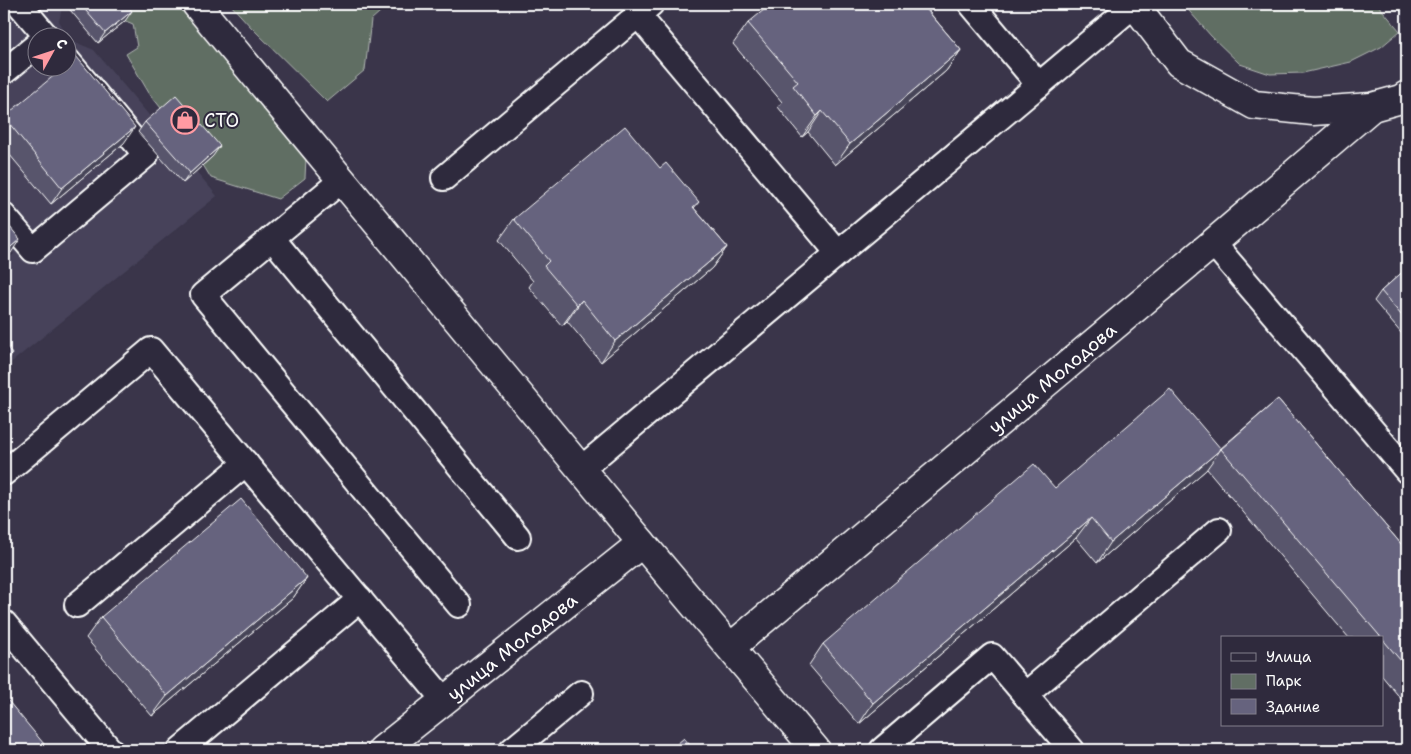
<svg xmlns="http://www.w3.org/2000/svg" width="1411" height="754" font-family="'Shantell Sans',sans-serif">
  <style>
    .built { fill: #47435a; fill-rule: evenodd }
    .green { fill: #616e64; stroke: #b0b6b2 }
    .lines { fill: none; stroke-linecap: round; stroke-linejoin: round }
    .lane-casing { stroke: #fff; stroke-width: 28 }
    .street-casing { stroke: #fff; stroke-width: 31 }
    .lane { stroke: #2f2a3d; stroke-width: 24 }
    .street { stroke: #2f2a3d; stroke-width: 28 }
    .wall { fill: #58556c; stroke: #fff }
    .shaded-wall { fill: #474558; stroke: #fff }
    .building { fill: #66637e; stroke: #fff }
    .labels { text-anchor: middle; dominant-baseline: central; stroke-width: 4; stroke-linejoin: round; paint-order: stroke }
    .poi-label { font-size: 19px; fill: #fff; stroke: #2f2a3d; text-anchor: start }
    .street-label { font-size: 19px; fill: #fff; stroke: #2f2a3d }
  </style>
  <rect width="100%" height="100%" fill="#3a354a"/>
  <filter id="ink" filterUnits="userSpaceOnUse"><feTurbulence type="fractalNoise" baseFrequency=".02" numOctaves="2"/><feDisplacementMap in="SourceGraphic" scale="10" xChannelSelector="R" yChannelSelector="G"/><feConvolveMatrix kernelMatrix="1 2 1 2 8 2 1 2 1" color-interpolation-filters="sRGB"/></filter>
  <g filter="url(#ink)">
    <path class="built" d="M 4,4 L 63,4 L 59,21 L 70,40 L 94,50 L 217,196 L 8,365 L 4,359 L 4,262 L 14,254 L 4,241 ZM 38,38 L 68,38 L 68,68 L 38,68 Z"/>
    <g class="green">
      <polygon points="106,4 178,4 271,111 306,157 305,178 278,199 211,178 192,147 149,93 126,54 137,47 133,24 111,15"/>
      <polygon points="230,4 389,4 371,20 365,70 327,102 251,27"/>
      <polygon points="1183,4 1377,4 1400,31 1381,47 1351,62 1303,73 1270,74 1240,64 1211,36"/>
    </g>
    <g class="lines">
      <g class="lane-casing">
        <g id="lane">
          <polyline points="19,4 48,38"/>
          <polyline points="971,4 1039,85"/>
          <polyline points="638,15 838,253"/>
          <polyline points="4,72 38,44"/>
          <polyline points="444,178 651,4"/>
          <polyline points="342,180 272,238 518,537"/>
          <polyline points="4,216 33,250 146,155 68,61"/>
          <polyline points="272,238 203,295 459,605"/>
          <polyline points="1213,243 1407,471"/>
          <polyline points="581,469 1134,5"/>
          <polyline points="4,473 151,350 444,700"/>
          <polyline points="77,605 246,463"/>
          <polyline points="4,623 110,750"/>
          <polyline points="1025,695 1219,530"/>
          <polyline points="180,750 360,599"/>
          <polyline points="512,750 581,693"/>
          <polyline points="882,750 992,656 1072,750"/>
        </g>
      </g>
      <g class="street-casing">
        <g id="street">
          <polyline points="196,4 642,543 816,750"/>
          <polyline points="1134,4 1179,63 1254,105 1313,111 1372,107 1401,99 1407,95"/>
          <path id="s1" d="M 731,647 L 1213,243 L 1372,107"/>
          <path id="s2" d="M 382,750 L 642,543"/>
        </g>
      </g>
      <use href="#lane" class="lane"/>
      <use href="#street" class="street"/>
    </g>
    <g class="wall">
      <polygon points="65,4 126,4 125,21 98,43"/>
      <polygon points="933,6 929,12 961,50 946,71 835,165 808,132 802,137 778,107 782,102 733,44 748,23"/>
      <polygon points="4,117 124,143 51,204 4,148"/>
      <polygon points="145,122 213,156 183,183 138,132"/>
      <polygon points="660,168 699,202 694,208 727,247 712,268 601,362 567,321 562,326 529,287 533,281 499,240 514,219"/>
      <polygon points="1407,268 1407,340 1374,301 1381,291"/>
      <polygon points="1278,399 1407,551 1407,706 1382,676 1382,638 1349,638 1207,469 1097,563 1076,538 859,724 809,665 823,644 1055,488 1220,449"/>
      <polygon points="307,578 293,598 152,716 86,638 101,617"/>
    </g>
    <g class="shaded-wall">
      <polygon points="132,11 125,21 98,43 105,33"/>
      <polygon points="961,50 946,71 835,165 850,144"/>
      <polygon points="822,111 808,132 802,137 817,116"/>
      <polygon points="135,127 124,143 51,204 62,188"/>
      <polygon points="220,146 213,156 183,183 190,173"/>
      <polygon points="20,239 11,253 4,259 4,253"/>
      <polygon points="727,247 712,268 601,362 615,341"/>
      <polygon points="582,300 567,321 562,326 577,305"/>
      <polygon points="12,354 5,364 4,365 4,361"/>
      <polygon points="1221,449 1206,470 1097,563 1111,542"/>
      <polygon points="1091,518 1076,538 859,724 873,703"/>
      <polygon points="307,578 293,598 152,716 167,696"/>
    </g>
    <g class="building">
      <polygon points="80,4 126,4 132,11 105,33"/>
      <polygon points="771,4 931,4 933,6 927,10 961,50 850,144 822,111 817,116 793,86 798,82 748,23"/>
      <polygon points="76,56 135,127 62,188 4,117 63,68 68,68 68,64"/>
      <polygon points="176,95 220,146 190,173 145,122"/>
      <polygon points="625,126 660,168 666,163 699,202 693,207 727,247 615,341 582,300 577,305 544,266 549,261 514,219"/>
      <polygon points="4,220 20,239 4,253"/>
      <polygon points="1407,268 1407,322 1381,291"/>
      <polygon points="4,343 12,354 4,361"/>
      <polygon points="1170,389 1221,449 1111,542 1091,518 873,703 823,644 1034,464 1055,488"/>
      <polygon points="1278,399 1407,551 1407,668 1221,449"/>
      <polygon points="241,499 307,578 167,696 101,617"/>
      <polygon points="4,696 49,750 4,750"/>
      <polygon points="684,738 694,750 670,750"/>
    </g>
  </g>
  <defs>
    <g id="shop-ring" transform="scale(1.4375)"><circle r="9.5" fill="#2f2a3d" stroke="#ff9aa2" stroke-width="1.5"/><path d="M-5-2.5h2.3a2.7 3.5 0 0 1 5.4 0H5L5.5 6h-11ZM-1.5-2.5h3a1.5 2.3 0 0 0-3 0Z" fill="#ff9aa2"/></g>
  </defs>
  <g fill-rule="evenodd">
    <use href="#shop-ring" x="185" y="120"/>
  </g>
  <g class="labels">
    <g class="poi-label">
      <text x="204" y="120">СТО</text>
    </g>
    <g class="street-label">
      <text stroke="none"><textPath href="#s1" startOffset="419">улица Молодова</textPath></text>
      <text stroke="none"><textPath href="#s2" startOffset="166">улица Молодова</textPath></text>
    </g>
  </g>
  <rect width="1411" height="754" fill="none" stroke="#2f2a3d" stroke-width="20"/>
  <rect x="10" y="10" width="1391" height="734" fill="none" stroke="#fff" stroke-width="2" filter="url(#ink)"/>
  <rect x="1221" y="636" width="162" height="90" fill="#2f2a3d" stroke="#827f8b"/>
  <rect x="1231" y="653" width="25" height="8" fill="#2f2a3d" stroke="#827f8b"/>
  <text x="1266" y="662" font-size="15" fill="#ffffff">Улица</text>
  <rect x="1231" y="674" width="25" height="15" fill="#616e64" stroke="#827f8b"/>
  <text x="1266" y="686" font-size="15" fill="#ffffff">Парк</text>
  <rect x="1231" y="699" width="25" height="15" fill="#66637e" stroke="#827f8b"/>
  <text x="1266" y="712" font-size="15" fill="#ffffff">Здание</text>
  <g transform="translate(52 52) rotate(50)"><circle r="24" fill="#2f2a3d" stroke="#827f8b"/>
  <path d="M0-4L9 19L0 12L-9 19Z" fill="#ff9aa2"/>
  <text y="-8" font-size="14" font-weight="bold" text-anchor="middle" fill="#ffffff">С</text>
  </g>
</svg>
